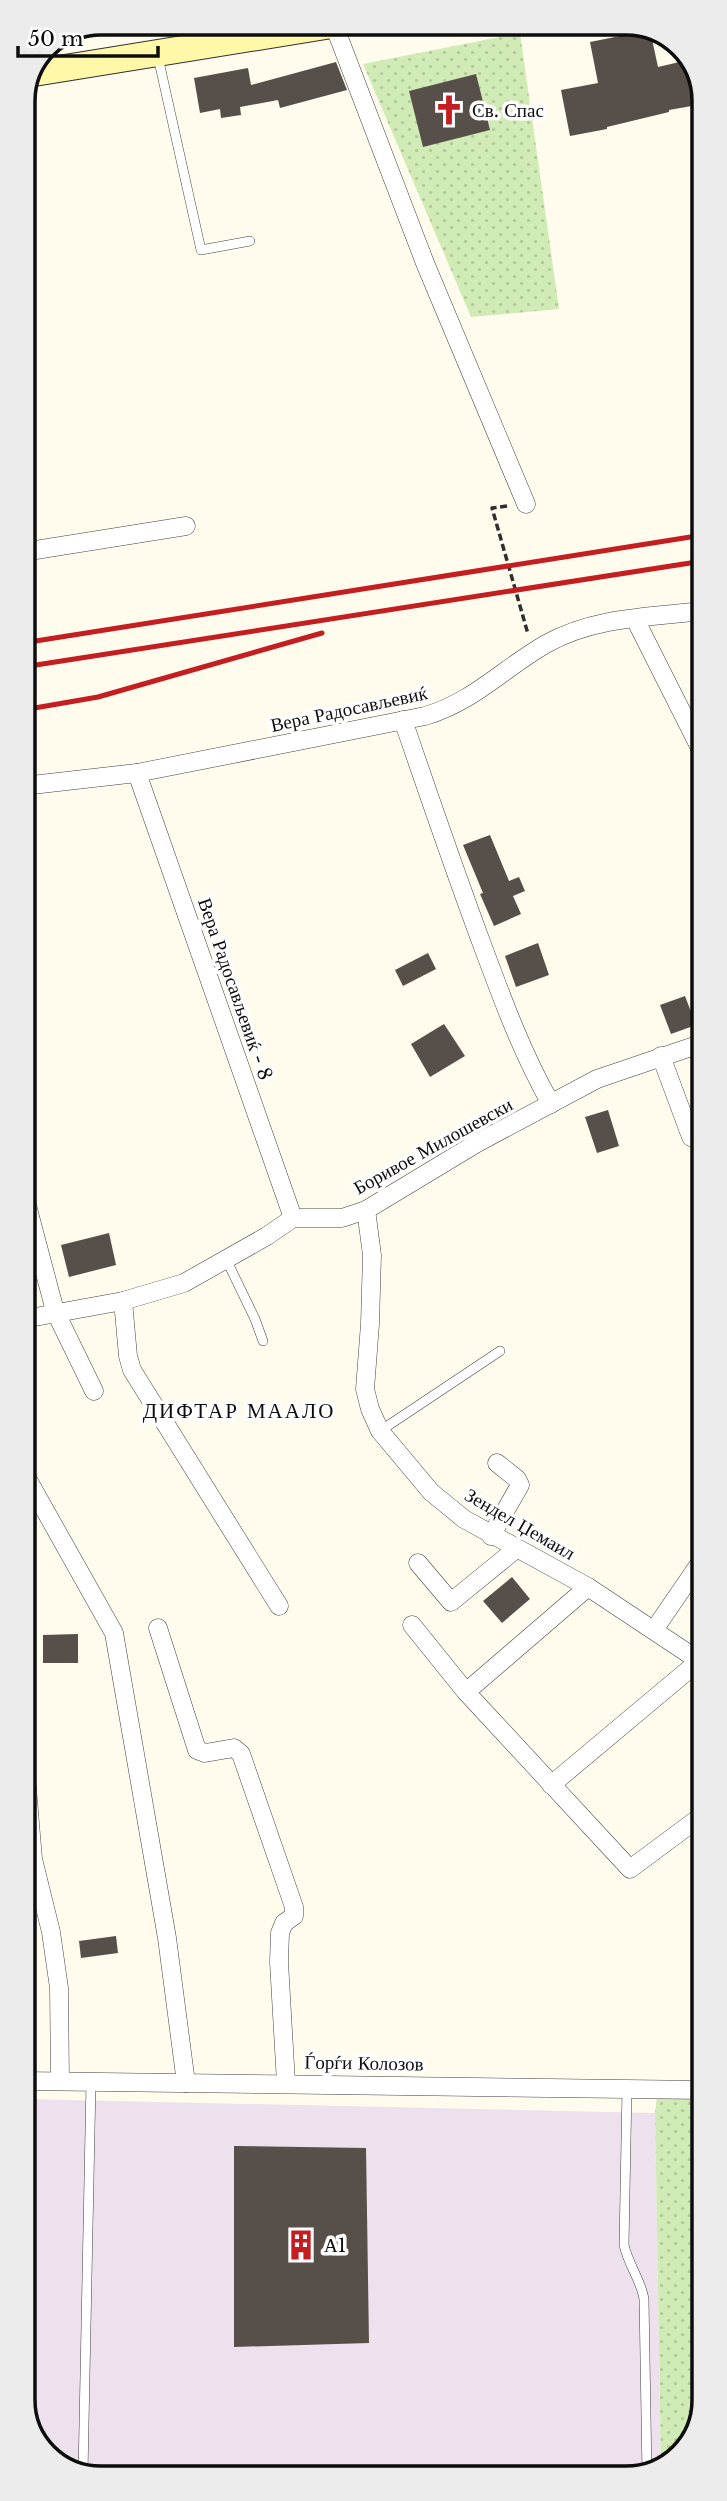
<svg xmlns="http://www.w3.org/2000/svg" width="727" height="2501" font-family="'Libre Baskerville',serif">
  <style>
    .industrial { fill: #ece1ed }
    .grass { fill: url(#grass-dots) }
    .building { fill: #574f49 }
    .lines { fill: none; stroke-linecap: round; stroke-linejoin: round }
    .service-casing { stroke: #404040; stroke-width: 10 }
    .minor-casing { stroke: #404040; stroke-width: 19 }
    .secondary-casing { stroke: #2f2f2f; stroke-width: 28 }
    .path { stroke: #2f2f2f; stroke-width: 3.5; stroke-dasharray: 7 3.5; stroke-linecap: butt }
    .service { stroke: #fff; stroke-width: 9 }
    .minor { stroke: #fff; stroke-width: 18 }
    .secondary { stroke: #fff8a9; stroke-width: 26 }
    .rail { stroke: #c41e21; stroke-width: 5 }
    .labels { text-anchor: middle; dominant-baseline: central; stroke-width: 7; stroke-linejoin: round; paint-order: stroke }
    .poi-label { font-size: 19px; fill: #0d0d0d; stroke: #fff; text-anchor: start }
    .street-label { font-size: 19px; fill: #0d0d0d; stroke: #fff }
    .neighbourhood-label { font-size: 21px; letter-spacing: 2px; fill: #0d0d0d; stroke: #fff }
    .rim { fill: none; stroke: #0d0d0d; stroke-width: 3.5 }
  </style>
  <defs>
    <pattern id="grass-dots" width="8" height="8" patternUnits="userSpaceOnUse" patternTransform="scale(1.75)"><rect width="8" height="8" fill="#d0ebb5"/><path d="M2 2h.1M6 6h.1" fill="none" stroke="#b1c89a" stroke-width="1.8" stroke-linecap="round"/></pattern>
  </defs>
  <rect width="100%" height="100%" fill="#fffcee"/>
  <polygon class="industrial" points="24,2099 655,2113 661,2465 642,2477 95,2478 50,2459 24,2416"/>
  <g class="grass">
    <polygon points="520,33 559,309 471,317 363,64"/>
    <polygon points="658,2088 704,2091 704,2401 685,2451 661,2465 655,2113"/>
  </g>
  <g class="building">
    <polygon points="650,30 658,67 688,60 703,85 703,104 669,110 669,112 607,127 607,129 570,136 561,90 598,83 590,42"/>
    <polygon points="336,62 347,90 280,108 278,100 240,107 241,115 221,118 220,109 200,113 194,78 248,68 251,85"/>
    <polygon points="476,74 490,130 423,147 409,91"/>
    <polygon points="490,835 509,881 519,877 525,891 513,896 521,914 494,926 480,894 483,893 463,845"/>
    <polygon points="538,943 549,975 516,987 505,956"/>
    <polygon points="428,953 436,969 403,986 395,970"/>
    <polygon points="685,996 696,1025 671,1034 660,1005"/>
    <polygon points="444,1024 465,1056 430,1077 411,1044"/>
    <polygon points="608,1110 619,1146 597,1153 585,1117"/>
    <polygon points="109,1233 116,1265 69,1277 61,1245"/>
    <polygon points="512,1577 530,1599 502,1623 483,1601"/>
    <polygon points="78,1634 78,1663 43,1663 43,1635"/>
    <polygon points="116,1936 118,1953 81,1958 79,1941"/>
    <polygon points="234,2146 366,2148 369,2343 234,2347"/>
  </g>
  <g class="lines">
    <g class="service-casing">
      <g id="service">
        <polyline points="158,57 201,250 250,241"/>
        <polyline points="226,1259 255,1319 263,1341"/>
        <polyline points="380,1431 500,1351"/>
        <path d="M 627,2088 L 624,2245 C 628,2264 641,2280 644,2299 L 647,2474"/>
        <polyline points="83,2473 91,2082"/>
      </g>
    </g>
    <g class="minor-casing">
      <g id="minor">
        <polyline points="334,25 425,263 526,504"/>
        <polyline points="23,552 186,526"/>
        <polyline points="635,619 703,754"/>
        <path d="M 403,720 C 429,796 455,872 483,947 C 503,1001 523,1055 551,1104"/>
        <polyline points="137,773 293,1218"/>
        <path d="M 23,786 L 137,773 L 425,716 C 473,702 504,668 546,644 C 593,617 650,617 703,611"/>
        <polyline points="661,1056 691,1137"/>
        <polyline points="24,1194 55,1311 94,1391"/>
        <polyline points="366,1210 372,1255 370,1324 365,1389 370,1409 380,1431 431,1492 464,1519 588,1587 704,1664"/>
        <polyline points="123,1301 128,1356 132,1370 279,1606"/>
        <polyline points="24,1319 123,1301 184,1283 267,1236 293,1218 342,1218 366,1210 477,1143 597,1079 703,1043"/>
        <polyline points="24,1473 114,1633 167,1938 186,2083"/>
        <polyline points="491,1536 520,1485 517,1479 497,1463"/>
        <polyline points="418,1563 451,1602 516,1549"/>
        <polyline points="412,1625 466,1692 630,1869 704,1814"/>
        <polyline points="158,1628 197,1750 205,1753 234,1748 241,1754 294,1907 294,1916 284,1923 280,1933 279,1962 286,2083"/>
        <polyline points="654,1630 704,1557"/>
        <polyline points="466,1692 588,1587"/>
        <polyline points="24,1752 33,1859 51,1932 59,1988 60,2081"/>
        <polyline points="551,1785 699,1661"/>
        <polyline points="24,2081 704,2090"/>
      </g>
    </g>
    <g class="secondary-casing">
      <polyline id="secondary" points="34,73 344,23"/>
    </g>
    <polyline class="path" points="507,506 492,508 528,634"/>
    <use href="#service" class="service"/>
    <use href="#minor" class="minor"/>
    <use href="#secondary" class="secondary"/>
    <g class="rail">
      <polyline points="23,643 703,535"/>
      <polyline points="23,667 703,561"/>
      <polyline points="23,710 98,697 322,633"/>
    </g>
  </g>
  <defs>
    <g id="church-bare" transform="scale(2.415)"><path d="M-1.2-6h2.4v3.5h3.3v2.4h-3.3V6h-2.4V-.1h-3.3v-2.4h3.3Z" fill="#c41e21" stroke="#fff" stroke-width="2.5" paint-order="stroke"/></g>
    <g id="building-bare" transform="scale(2.415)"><path d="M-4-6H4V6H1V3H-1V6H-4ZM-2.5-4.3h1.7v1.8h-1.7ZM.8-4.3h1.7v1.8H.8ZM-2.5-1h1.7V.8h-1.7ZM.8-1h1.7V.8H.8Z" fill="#c41e21" stroke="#fff" stroke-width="2.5" paint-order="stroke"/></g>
  </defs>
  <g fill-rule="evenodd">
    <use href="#church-bare" x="449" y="110"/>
    <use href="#building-bare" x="301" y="2245"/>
  </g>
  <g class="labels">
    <g class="poi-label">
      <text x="472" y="110">Св. Спас</text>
      <text x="324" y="2245">А1</text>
    </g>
    <g class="street-label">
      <text transform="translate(349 709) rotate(-12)">Вера Радосављевиќ</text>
      <text transform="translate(235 989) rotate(71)">Вера Радосављевиќ - 8</text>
      <text transform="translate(433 1146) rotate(-29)">Боривое Милошевски</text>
      <text transform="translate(520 1524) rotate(30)">Зендел Џемаил</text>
      <text transform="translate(364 2063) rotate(1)">Ѓорѓи Колозов</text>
    </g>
    <g class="neighbourhood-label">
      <text x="239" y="1411">ДИФТАР МААЛО</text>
    </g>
  </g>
  <path d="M0 0H727V2501H0ZM101 35H626A66 66 0 0 1 692 101V2400A66 66 0 0 1 626 2466H101A66 66 0 0 1 35 2400V101A66 66 0 0 1 101 35Z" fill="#ececec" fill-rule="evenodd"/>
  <path class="rim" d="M101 35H626A66 66 0 0 1 692 101V2400A66 66 0 0 1 626 2466H101A66 66 0 0 1 35 2400V101A66 66 0 0 1 101 35Z"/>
  <path d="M18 46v10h140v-10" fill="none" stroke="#0d0d0d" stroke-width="3.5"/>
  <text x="28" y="46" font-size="21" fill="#0d0d0d" stroke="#ffffff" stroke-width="5" paint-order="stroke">50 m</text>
</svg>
